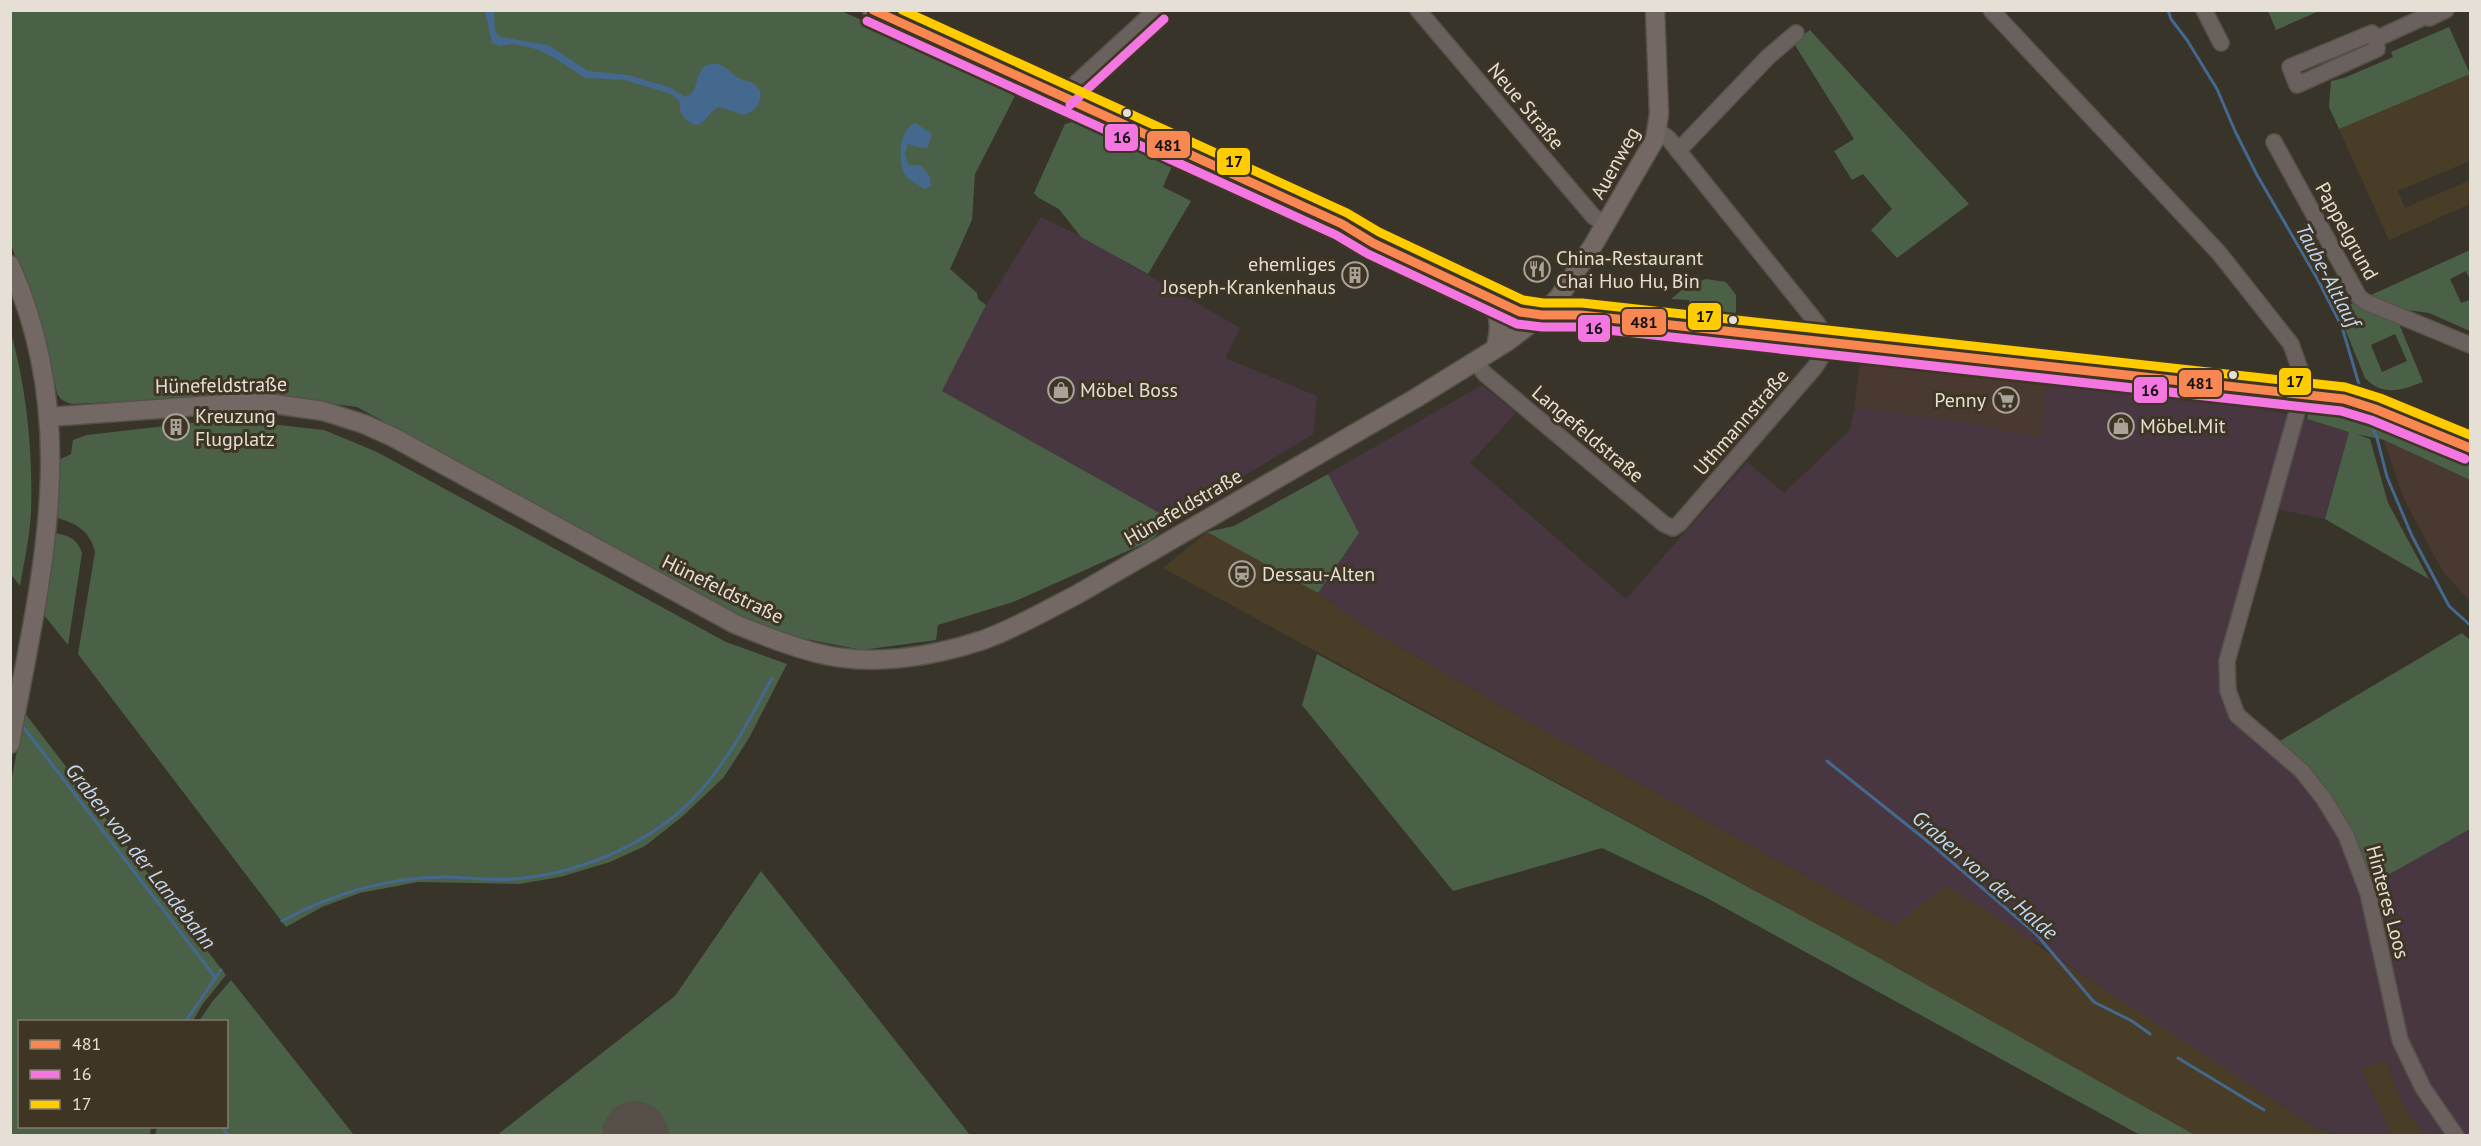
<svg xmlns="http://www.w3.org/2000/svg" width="2481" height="1146" font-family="'PT Sans',sans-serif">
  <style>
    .commercial { fill: #493930 }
    .industrial { fill: #483740 }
    .built { fill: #493d27 }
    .green { fill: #4a6147; fill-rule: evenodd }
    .water { fill: #45688f }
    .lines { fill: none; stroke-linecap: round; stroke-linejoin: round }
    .stream { stroke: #45688f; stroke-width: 3 }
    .taxiway { stroke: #554f48; stroke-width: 27 }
    .runway { stroke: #554f48; stroke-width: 66 }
    .minor-casing { stroke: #56524a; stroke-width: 18 }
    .major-casing { stroke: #56524a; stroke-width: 21 }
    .minor { stroke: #6a615f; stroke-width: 15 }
    .major { stroke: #746865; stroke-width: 18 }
    .bus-1-casing { stroke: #3f3524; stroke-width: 14 }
    .bus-2-casing { stroke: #3f3524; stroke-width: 14 }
    .bus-3-casing { stroke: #3f3524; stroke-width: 14 }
    .bus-1 { stroke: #f88751; stroke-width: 9 }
    .bus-2 { stroke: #f476e0; stroke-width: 9 }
    .bus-3 { stroke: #fc0; stroke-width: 9 }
    .bus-dot { fill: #e5dfd5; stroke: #3f3524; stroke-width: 2 }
    .labels { text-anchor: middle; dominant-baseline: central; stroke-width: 6; stroke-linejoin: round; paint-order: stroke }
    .street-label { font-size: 20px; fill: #e5dfd5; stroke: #3f3524 }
    .poi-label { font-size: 20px; fill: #e5dfd5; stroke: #3f3524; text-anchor: start }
    .water-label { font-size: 21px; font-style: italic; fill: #c1d8f4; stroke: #3f3524 }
    .line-badge { stroke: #3f3524; stroke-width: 2 }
    .pale-badge-label { font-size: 16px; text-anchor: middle; font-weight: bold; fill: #111 }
  </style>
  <rect width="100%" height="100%" fill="#39342a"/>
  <g class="commercial">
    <polygon points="1860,361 2047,382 2043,439 1965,423 1863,408 1854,410"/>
    <polygon points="2384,440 2470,480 2469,600 2443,572 2404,499"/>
  </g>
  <g class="industrial">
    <polygon points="1041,217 1082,237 1240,328 1225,358 1317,396 1313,434 1172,520 942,391 986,305"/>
    <polygon points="2047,382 2222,400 2307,419 2349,432 2325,519 2276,509 2234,656 2237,687 2244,710 2278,742 2372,884 2470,829 2470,1135 2425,1135 2406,1112 2385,1060 2361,1068 2392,1135 2336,1135 2314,1127 2129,1006 2034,941 1895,926 1536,726 1364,626 1318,593 1359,533 1328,474 1482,385 1516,413 1470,463 1626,599 1747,462 1784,493 1850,430 1854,410 1863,408 1965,423 2042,438"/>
  </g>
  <g class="built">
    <polygon points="2470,74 2470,161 2398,191 2405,208 2470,180 2470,204 2389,240 2339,129"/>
    <polygon points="1207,532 1318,593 1364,626 1536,726 1895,926 1946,885 2314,1127 2336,1135 2195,1135 1863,949 1163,568"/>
    <polygon points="2385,1060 2406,1112 2425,1135 2392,1135 2361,1068"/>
  </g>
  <g class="green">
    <polygon points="11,11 841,11 892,33 895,38 902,42 910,40 1015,96 975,174 972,220 950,269 977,293 978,299 986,305 942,391 1172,520 1150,541 1013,602 938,625 936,640 862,650 770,632 357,407 266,395 71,404 62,400 57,394 47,343 11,245"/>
    <polygon points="2268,11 2319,11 2276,30"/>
    <polygon points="2449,27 2470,74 2339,129 2329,107 2331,81 2344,78 2393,57 2391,52"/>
    <polygon points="1810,30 1969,204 1897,258 1871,230 1892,209 1863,174 1852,180 1834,151 1854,139 1793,42"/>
    <polygon points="1076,121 1172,166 1163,187 1191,201 1148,274 1081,237 1059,209 1039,198 1034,193 1065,124"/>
    <path d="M 2470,250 L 2470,280 L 2466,271 L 2450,279 L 2461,303 L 2470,300 L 2470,331 L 2429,313 L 2407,310 L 2400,326 L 2423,382 C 2402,390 2383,397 2365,378 L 2330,292 L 2341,289 L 2349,305 ZM 2395,334 L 2407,361 L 2382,372 L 2371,345 Z"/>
    <polygon points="1706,279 1726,282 1736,295 1736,317 1689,316 1689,300 1671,299 1688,285"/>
    <path d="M 11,333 C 27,391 33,452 31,512 C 30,536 24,562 20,586 L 10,573 Z"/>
    <polygon points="2309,406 2330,409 2381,428 2421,439 2470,459 2470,480 2384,440 2356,434 2370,439 2388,503 2429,579 2325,519 2349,432 2307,419"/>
    <path d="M 226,419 L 324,430 L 377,452 L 726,642 L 787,664 L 749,738 L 724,777 L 683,816 L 645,846 L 610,862 L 560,877 L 519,884 L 418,882 L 360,893 L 322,907 L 286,927 L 78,654 L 95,552 C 90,531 77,524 58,518 L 59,460 L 71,454 L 73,440 L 87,435 Z"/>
    <polygon points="1328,474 1359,533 1318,593 1207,532 1234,526"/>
    <path d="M 54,533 C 69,535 77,539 82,553 L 68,645 L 40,610 Z"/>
    <polygon points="2462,633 2470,640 2470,829 2372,884 2278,742"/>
    <polygon points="1317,654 1863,949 2195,1135 2140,1135 1705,897 1602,848 1453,891 1302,705"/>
    <polygon points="24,712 226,975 202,1005 193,1021 20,1022 20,1126 151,1127 150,1135 11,1136 10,788"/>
    <polygon points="761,871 970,1135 497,1135 675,996"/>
    <polygon points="231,980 354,1135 155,1135 157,1127 226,1126 226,1022 199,1021 212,1002"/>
  </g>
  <g class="water">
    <path d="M 485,11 L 494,11 L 495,31 L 500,37 L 548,45 L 588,71 L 629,75 L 671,88 L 685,97 C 701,93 693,70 708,65 C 721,60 728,71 737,77 C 747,83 753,79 760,91 C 762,103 755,111 744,115 L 719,107 C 708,111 707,124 696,125 C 683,120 680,114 679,101 L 671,94 L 625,80 L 585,78 L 553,57 L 536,49 L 514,44 L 499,46 L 492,43 Z"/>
    <path d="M 915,123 L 932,134 L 928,147 L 922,148 L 908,144 L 905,155 L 909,165 L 921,165 L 930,177 L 931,186 L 925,189 C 921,186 907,179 905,175 C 898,162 898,130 915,123 Z"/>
  </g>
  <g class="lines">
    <g class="stream">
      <polyline points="2168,10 2171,19 2187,40 2217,89 2235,131 2257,175 2318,280 2342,327 2363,398"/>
      <polyline points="2367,413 2377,438 2387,477 2412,536 2449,606 2470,625"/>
      <polyline points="21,724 215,977"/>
      <polyline points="1827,761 1931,844 2036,934 2094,1002 2132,1021 2150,1034"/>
      <path d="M 282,921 C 332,894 384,878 442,877 C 466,877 490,881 514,879 C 586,873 663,839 708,782 C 734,750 753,713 772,678"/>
      <polyline points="185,1022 221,970"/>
      <polyline points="2178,1058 2264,1110"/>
      <polyline points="222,1126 228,1136"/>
      <polyline points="2255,1135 2256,1136"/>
    </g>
    <polyline class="taxiway" points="633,1136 635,1134"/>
    <polyline class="runway" points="635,1134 636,1136"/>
    <g class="minor-casing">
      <g id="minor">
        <polyline points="1418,10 1593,216 1605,225"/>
        <polyline points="1991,10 2219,253 2291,344 2301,372 2302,394 2227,661 2228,691 2237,715 2302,771 2324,799 2346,835 2368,893 2400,1040 2423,1088 2456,1136"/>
        <polyline points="2204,10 2221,43"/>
        <polygon points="2372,33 2376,39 2377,49 2297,85 2290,67"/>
        <polyline points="2376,39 2424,17 2429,18 2446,10"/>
        <polyline points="1062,96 1156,10"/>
        <polyline points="1658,131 1668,138 1817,323 1822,331 1821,342"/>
        <polyline points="2274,142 2359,297 2366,302 2470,345"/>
        <polyline points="1678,151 1768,57 1796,33"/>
        <polyline points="1475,361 1485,374 1664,524 1673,528 1679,524 1815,367 1824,353 1826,343"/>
      </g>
    </g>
    <g class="major-casing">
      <g id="major">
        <polyline points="872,10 1342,224 1373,243 1520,312 1542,315 1581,315 2344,399 2375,409 2470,448"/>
        <path d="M 10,265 C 83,427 40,580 10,744"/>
        <path d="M 1492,299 C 1500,317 1501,330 1495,349"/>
        <path d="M 49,417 L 226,404 L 267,403 L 323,411 L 364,424 L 393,437 L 735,624 C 762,635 789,646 817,653 C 870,667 932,657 983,640 C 1016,628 1047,610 1078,594 L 1416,398 L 1508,341 L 1542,315 L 1559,297 L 1592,247 L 1655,139 L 1659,114 L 1655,10"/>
      </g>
    </g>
    <use href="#minor" class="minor"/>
    <use href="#major" class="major"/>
    <g class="bus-1-casing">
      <polyline id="bus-1" points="873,10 1342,224 1373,243 1520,312 1542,315 1581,315 2344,399 2375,409 2470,448"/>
    </g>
    <g class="bus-2-casing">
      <g id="bus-2">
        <polyline points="867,21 1336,235 1368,254 1517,324 1542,327 1580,327 2341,411 2371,420 2465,459"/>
        <polyline points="1070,105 1164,19"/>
      </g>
    </g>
    <g class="bus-3-casing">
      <polyline id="bus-3" points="902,10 1347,213 1379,232 1523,300 1543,303 1582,303 2345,387 2380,398 2470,435"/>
    </g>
    <use href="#bus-1" class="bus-1"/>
    <use href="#bus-2" class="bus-2"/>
    <use href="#bus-3" class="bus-3"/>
  </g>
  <defs>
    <g id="restaurant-ring" transform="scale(1.35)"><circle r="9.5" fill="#3f3524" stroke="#a9a399" stroke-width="1.5"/><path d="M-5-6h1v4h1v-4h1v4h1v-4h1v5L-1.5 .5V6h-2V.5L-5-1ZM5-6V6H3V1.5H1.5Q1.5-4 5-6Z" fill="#a9a399"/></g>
    <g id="building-ring" transform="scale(1.35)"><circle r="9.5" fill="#3f3524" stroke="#a9a399" stroke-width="1.5"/><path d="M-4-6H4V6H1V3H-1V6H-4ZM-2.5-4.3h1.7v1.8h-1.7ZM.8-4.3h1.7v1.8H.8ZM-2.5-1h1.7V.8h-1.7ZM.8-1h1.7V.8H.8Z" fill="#a9a399"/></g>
    <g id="shop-ring" transform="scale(1.35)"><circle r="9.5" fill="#3f3524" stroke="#a9a399" stroke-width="1.5"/><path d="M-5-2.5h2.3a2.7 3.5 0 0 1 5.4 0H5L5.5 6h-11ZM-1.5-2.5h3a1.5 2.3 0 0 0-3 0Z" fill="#a9a399"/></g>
    <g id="supermarket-ring" transform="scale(1.35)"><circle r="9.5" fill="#3f3524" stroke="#a9a399" stroke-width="1.5"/><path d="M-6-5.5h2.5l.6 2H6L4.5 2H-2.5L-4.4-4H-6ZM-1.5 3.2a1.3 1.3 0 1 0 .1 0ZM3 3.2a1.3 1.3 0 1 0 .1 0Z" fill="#a9a399"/></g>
    <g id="station-ring" transform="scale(1.35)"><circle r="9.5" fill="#3f3524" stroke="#a9a399" stroke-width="1.5"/><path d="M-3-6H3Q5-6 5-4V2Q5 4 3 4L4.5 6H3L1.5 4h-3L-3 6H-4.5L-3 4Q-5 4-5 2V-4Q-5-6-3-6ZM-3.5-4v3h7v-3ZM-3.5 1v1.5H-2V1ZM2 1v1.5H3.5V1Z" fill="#a9a399"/></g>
  </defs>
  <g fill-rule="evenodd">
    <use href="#restaurant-ring" x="1537" y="269"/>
    <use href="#building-ring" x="1355" y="275"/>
    <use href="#shop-ring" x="1061" y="390"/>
    <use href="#supermarket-ring" x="2006" y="400"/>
    <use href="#shop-ring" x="2121" y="426"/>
    <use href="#building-ring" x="176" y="427"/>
    <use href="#station-ring" x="1242" y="574"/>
  </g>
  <g class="bus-dot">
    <circle cx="1127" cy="113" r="5"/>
    <circle cx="1733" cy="320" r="5"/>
    <circle cx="2233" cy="375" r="5"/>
  </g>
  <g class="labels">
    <g class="street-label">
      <text transform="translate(1526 106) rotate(50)">Neue Straße</text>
      <text transform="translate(1615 163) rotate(-61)">Auenweg</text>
      <text transform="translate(2347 231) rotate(61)">Pappelgrund</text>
      <text transform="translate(221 385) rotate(-1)">Hünefeldstraße</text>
      <text transform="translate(1741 422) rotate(-49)">Uthmannstraße</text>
      <text transform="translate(1588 434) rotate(40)">Langefeldstraße</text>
      <text transform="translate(1183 507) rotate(-30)">Hünefeldstraße</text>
      <text transform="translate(723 589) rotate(26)">Hünefeldstraße</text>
      <text transform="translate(2388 902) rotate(75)">Hinteres Loos</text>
    </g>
    <g class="poi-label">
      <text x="1556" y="258">China-Restaurant<tspan x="1556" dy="23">Chai Huo Hu, Bin</tspan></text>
      <text x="1336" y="264" text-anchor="end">ehemliges<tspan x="1336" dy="23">Joseph-Krankenhaus</tspan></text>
      <text x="1080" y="390">Möbel Boss</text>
      <text x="1986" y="400" text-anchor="end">Penny</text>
      <text x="195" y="416">Kreuzung<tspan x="195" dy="23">Flugplatz</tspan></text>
      <text x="2140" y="426">Möbel.Mit</text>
      <text x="1262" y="574">Dessau-Alten</text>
    </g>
    <g class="water-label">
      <text transform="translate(2328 275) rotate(62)">Taube-Altlauf</text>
      <text transform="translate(141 856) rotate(52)">Graben von der Landebahn</text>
      <text transform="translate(1985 875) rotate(41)">Graben von der Halde</text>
    </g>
  </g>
  <g class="line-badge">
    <rect x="1104" y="123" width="35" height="29" rx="6" fill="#f476e0"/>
    <rect x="1146" y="130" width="45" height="29" rx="6" fill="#f88751"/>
    <rect x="1216" y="147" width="35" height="29" rx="6" fill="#fc0"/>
    <rect x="1687" y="302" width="35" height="29" rx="6" fill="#fc0"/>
    <rect x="1621" y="308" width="46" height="28" rx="6" fill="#f88751"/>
    <rect x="1577" y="314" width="34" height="29" rx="6" fill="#f476e0"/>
    <rect x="2278" y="367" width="34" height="29" rx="6" fill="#fc0"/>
    <rect x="2178" y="369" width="45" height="29" rx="6" fill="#f88751"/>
    <rect x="2133" y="376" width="35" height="28" rx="6" fill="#f476e0"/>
  </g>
  <g class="pale-badge-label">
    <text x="1122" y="143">16</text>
    <text x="1168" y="151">481</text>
    <text x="1234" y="167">17</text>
    <text x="1705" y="322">17</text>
    <text x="1644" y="328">481</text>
    <text x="1594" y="334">16</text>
    <text x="2295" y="387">17</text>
    <text x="2200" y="389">481</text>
    <text x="2150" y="396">16</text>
  </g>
  <rect width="2481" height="1146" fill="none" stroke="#e5dfd5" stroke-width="24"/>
  <rect x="18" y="1020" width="210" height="108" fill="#3f3524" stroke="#81796b" stroke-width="1.5"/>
  <rect x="30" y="1040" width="30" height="9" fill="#f88751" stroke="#81796b" stroke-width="1.5"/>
  <text x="72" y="1050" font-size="18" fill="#e5dfd5">481</text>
  <rect x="30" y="1070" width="30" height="9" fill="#f476e0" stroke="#81796b" stroke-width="1.5"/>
  <text x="72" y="1080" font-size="18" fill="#e5dfd5">16</text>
  <rect x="30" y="1100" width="30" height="9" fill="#ffcc00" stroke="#81796b" stroke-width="1.5"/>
  <text x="72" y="1110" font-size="18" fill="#e5dfd5">17</text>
</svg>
